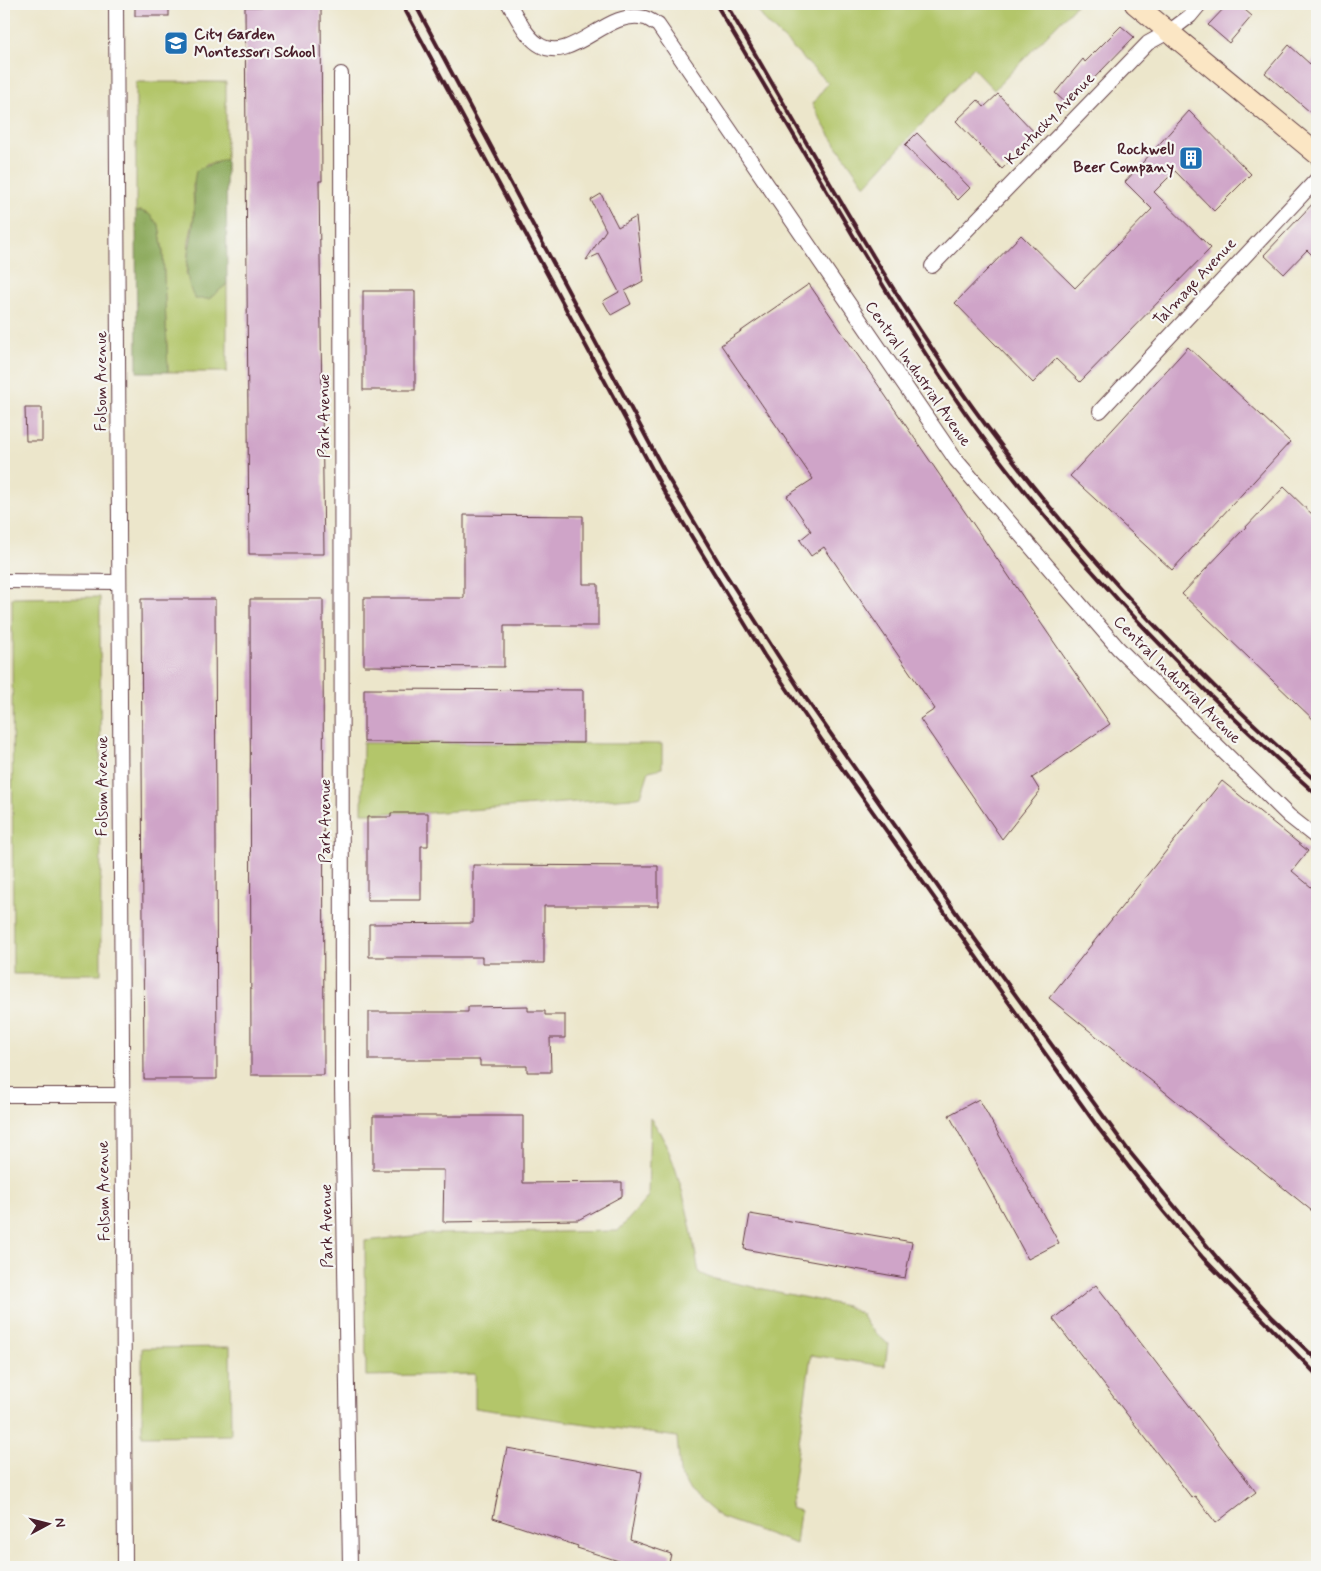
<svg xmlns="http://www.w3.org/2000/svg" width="1321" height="1571" font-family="Mynerve,sans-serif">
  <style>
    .green { fill: #b3c66a; stroke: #7e724a }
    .forest { fill: #8eab5e; stroke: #6c6544 }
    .building { fill: #cfa4c8 }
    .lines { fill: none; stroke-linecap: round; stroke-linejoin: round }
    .minor-casing { stroke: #623d43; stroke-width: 16 }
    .secondary-casing { stroke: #623d43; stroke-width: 22 }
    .minor { stroke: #fff; stroke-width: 14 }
    .secondary { stroke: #fbe6c4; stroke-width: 20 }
    .rail { stroke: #4a1f2b; stroke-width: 4 }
    .labels { text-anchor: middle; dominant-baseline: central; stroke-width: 4.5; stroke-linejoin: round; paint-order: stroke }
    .poi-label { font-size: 16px; font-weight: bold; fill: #4a1f2b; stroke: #f6f6f2; text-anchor: start }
    .street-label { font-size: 16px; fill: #4a1f2b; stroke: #f6f6f2 }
  </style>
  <rect width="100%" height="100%" fill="#f6f6f2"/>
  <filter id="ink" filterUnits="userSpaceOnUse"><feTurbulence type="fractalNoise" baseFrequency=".02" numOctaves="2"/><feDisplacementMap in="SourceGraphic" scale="10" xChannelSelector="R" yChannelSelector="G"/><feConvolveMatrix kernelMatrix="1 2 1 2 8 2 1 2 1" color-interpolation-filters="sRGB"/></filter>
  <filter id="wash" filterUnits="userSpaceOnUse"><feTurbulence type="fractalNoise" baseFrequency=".0096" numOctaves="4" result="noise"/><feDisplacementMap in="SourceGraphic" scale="20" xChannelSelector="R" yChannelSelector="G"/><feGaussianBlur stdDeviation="1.12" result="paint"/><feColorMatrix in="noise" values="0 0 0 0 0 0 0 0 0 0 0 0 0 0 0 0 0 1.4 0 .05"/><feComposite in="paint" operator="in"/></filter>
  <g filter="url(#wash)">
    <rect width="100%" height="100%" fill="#ece6cb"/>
    <g class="green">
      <path d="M 753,4 L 1077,4 L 994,90 L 973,68 L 865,186 C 847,159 826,133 812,104 L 828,83 L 766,22 Z"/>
      <polygon points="136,82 226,82 226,160 205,165 193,185 194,217 189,241 186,276 209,299 227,284 227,372 168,372 163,253 159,225 141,211 136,212"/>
      <polygon points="100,597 101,974 13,974 12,598"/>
      <polygon points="363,743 662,744 662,768 649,771 641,796 631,798 428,813 362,813"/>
      <path d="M 650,1118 C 679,1154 691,1228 699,1273 L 710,1278 L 846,1306 L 861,1314 L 868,1326 L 888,1344 L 885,1366 L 811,1355 L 790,1508 L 800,1511 L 796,1544 L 720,1517 L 690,1491 L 680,1473 L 677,1437 L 475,1408 L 475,1374 L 366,1376 L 365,1241 L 431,1234 L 618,1231 L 648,1197 Z"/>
      <polygon points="230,1347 231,1435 142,1436 142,1348"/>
    </g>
    <g class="forest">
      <path d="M 222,160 L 226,160 L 227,284 L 209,299 L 195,299 C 179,271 192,246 194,217 C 195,200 192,187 196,171 C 205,165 214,165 222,160 Z"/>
      <polygon points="141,211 149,214 159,225 163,253 168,372 137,372 136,212"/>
    </g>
    <g id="blocks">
      <g class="building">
        <rect x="135" y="4" width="34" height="12"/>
        <polygon points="1228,4 1238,4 1252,16 1229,43 1208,25"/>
        <polygon points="321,6 322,181 319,181 324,554 249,554 245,7"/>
        <polygon points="1121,26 1134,37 1068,105 1055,93 1083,59 1085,62"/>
        <polygon points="1289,45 1310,64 1317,56 1317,118 1265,73"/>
        <polygon points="998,94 1037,135 1002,169 956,121 978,100 984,107"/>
        <polygon points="1189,111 1251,174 1214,211 1175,171 1154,192 1211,248 1080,382 1056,359 1033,383 955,303 1021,235 1075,288 1152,209 1125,182"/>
        <polygon points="917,133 970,188 958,200 905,145"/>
        <polygon points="601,194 618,227 636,217 643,281 625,291 631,304 611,315 603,301 619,292 599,254 586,260 606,230 591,200"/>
        <polygon points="1317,199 1317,260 1307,250 1284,274 1264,255"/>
        <polygon points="809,284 1110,724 1032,778 1040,791 1002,839 920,719 935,709 824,547 811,556 800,540 811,531 787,496 813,479 721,345"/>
        <rect x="363" y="291" width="52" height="99"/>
        <polygon points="1188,347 1290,442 1172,570 1070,476"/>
        <polygon points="25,408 42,408 42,441 26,441"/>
        <polygon points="1284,487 1317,519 1317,723 1182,594"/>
        <polygon points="464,515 583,516 583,584 598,584 598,626 504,626 504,667 364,666 364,598 464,598"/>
        <polygon points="141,599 215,599 217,1079 144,1079"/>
        <polygon points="250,599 323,599 324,1075 251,1075"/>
        <polygon points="364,689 583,690 583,743 364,742"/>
        <polygon points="1222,781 1308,851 1292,871 1317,892 1317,1215 1049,998"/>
        <polygon points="391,813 428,813 428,846 421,846 421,900 367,900 367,817 391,817"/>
        <polygon points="473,865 658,866 658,906 544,906 544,963 482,963 482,957 369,957 369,924 473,923"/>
        <polygon points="528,1006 528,1011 545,1011 545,1015 565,1015 565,1038 550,1038 551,1072 527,1072 527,1066 480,1066 480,1060 369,1060 369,1012 468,1012 468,1007"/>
        <polygon points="979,1099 1059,1243 1028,1259 949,1115"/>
        <polygon points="373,1116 523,1116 523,1183 622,1182 622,1196 578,1220 443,1222 444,1170 373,1170"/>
        <polygon points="750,1214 912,1242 905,1278 744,1249"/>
        <polygon points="1096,1285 1256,1492 1216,1523 1195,1496 1192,1498 1053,1319"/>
        <polygon points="507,1448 642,1472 630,1540 671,1554 668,1567 638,1567 577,1548 578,1546 493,1518"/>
      </g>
    </g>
  </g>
  <g filter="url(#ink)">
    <use href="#blocks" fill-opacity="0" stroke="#623d43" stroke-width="1"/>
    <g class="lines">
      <g class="minor-casing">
        <g id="minor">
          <polyline points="116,4 125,1567"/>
          <path d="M 509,4 C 517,17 525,35 538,44 C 571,67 607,7 645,18 C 649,19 654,23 658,25 L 956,460 L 1118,648 L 1289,816 L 1317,838"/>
          <polyline points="341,74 342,1087 350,1567"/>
          <polyline points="932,266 1148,43 1170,31 1190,16 1200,4"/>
          <polyline points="1100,411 1317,179"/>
          <polyline points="4,581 119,582"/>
          <polyline points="4,1095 121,1095"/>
        </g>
      </g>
      <g class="secondary-casing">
        <polyline id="secondary" points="1135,4 1317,154"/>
      </g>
      <use href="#minor" class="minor"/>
      <use href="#secondary" class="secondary"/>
      <g class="rail">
        <polyline points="402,4 665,493 764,655 823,742 1099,1129 1164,1212 1203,1258 1317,1375"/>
        <polyline points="415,4 668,478 725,573 800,690 964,924 1128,1150 1218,1259 1273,1318 1317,1360"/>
        <path d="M 716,4 C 762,82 808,160 854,237 C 901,316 949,395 1006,468 C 1099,587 1205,695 1317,795"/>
        <path d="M 726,4 C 809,145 887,292 985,424 C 1082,555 1195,674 1317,782"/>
      </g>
    </g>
  </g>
  <defs>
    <g id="school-square" transform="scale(1.25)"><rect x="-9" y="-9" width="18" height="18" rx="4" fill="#1f6fb2" stroke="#f6f6f2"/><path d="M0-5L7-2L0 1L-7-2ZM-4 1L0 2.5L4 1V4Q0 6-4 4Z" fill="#fff"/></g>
    <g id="building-square" transform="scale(1.25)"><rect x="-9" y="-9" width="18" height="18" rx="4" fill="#1f6fb2" stroke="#f6f6f2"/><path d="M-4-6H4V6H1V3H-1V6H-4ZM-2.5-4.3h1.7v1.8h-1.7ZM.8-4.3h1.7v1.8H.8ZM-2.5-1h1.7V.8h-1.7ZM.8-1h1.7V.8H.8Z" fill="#fff"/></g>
  </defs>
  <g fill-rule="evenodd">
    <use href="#school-square" x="176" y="43"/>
    <use href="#building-square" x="1191" y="158"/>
  </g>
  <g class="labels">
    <g class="poi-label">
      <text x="194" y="34">City Garden<tspan x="194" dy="18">Montessori School</tspan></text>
      <text x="1174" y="149" text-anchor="end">Rockwell<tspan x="1174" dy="18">Beer Company</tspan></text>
    </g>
    <g class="street-label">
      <text transform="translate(1050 119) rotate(-46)">Kentucky Avenue</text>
      <text transform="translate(1195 282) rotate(-47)">Talmage Avenue</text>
      <text transform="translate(918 374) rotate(55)">Central Industrial Avenue</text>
      <text transform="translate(101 381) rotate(-90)">Folsom Avenue</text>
      <text transform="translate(324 416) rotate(-90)">Park Avenue</text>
      <text transform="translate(1177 680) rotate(45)">Central Industrial Avenue</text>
      <text transform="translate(102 786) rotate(-90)">Folsom Avenue</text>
      <text transform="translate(325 821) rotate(-90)">Park Avenue</text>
      <text transform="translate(104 1191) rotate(-91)">Folsom Avenue</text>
      <text transform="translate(327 1226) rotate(-91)">Park Avenue</text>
    </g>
  </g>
  <rect width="1321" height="1571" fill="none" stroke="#f6f6f2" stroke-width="20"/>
  <g transform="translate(48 1524) rotate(83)" stroke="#f6f6f2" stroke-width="4" paint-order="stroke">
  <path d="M0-4L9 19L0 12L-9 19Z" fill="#4a1f2b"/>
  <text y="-8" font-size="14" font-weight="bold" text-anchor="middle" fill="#4a1f2b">N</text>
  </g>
</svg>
